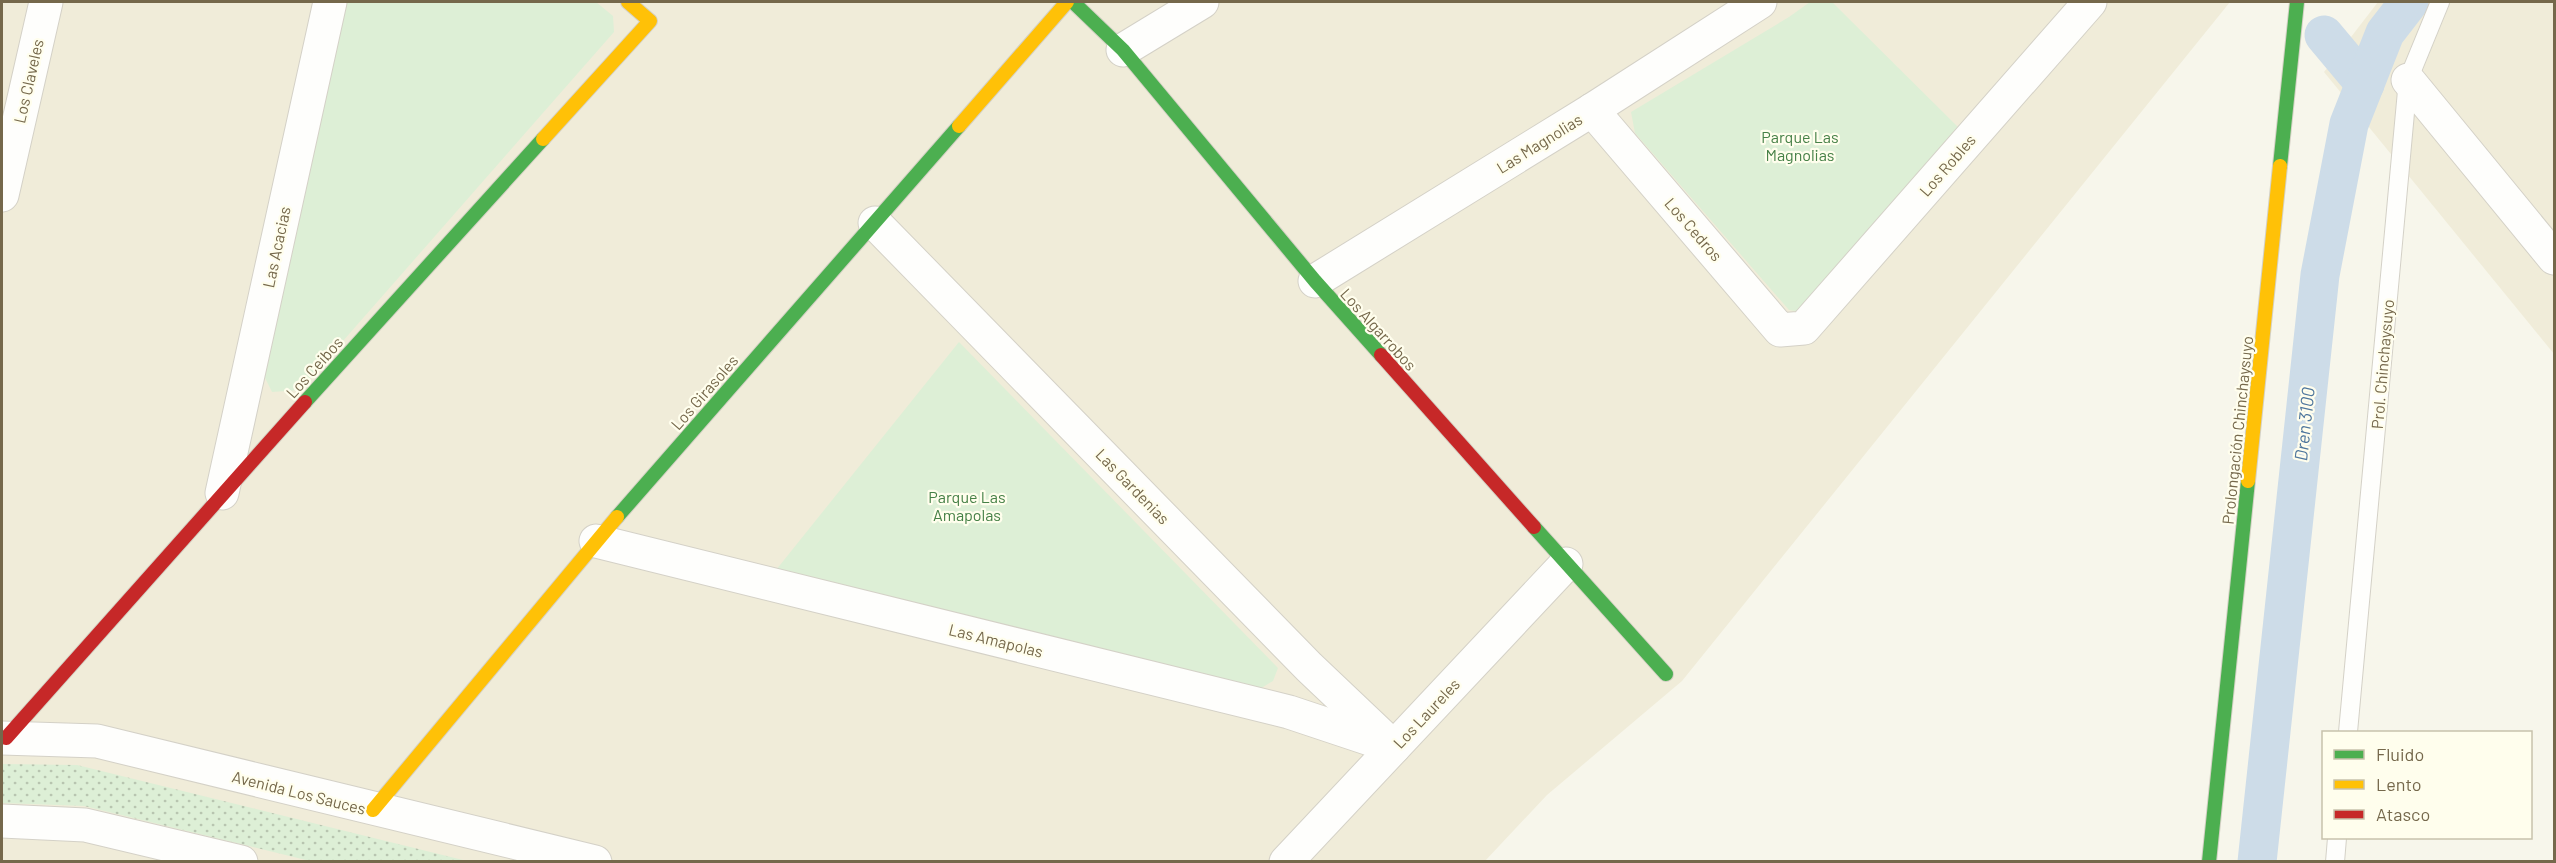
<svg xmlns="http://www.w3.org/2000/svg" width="2556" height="863" font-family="Barlow,sans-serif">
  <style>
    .residential { fill: #f0ecd9 }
    .grass { fill: url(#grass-dots) }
    .green { fill: #ddefd6 }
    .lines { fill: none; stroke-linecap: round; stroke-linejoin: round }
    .canal { stroke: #cddce8; stroke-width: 39 }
    .lane-casing { stroke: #d4d1c7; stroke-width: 20 }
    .street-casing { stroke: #d4d1c7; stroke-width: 35 }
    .fast-casing { stroke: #d4d1c5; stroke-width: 16 }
    .slow-casing { stroke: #d4d1c5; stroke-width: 16 }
    .jam-casing { stroke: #d4d1c5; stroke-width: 16 }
    .lane { stroke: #fefefc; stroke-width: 18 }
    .street { stroke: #fefefc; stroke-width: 33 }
    .fast { stroke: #4caf50; stroke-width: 14 }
    .slow { stroke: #ffc107; stroke-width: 14 }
    .jam { stroke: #c62828; stroke-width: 14 }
    .labels { text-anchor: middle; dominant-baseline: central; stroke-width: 4.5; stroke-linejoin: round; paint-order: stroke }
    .street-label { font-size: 16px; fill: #75684b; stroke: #fffeed }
    .park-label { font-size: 16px; fill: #468147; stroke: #fffeed }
    .water-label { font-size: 18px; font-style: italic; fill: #4e769d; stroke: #fffeed }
  </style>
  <defs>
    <pattern id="grass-dots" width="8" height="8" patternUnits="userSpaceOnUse" patternTransform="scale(1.5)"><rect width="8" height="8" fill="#ddefd6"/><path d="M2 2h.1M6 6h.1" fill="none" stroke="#b8c5b0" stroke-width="1.8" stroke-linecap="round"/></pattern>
  </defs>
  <rect width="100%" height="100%" fill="#f7f6eb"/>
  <g class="residential">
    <polygon points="2,2 2230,2 1682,681 1547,795 1485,861 2,862"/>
    <polygon points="2378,2 2554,2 2554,354 2324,72"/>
  </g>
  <polygon class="grass" points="2,764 77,765 467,861 310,861 84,806 2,803"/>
  <g class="green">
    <polygon points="347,2 596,2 613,16 614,32 300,390 272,392 260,368"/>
    <polygon points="1810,2 1832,2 1963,132 1809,313 1789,310 1635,133 1631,112 1789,17"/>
    <polygon points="959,342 1278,668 1273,681 1258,690 776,570"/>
  </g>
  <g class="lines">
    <g class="canal">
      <polyline points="2324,35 2365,84"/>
      <polyline points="2257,862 2320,275 2349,124 2385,33 2409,2"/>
    </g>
    <g class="lane-casing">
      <g id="lane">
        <polyline points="2348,732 2408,80 2440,2"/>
        <polyline points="2335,862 2337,838"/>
      </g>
    </g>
    <g class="street-casing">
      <g id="street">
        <polyline points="1123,50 1202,2"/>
        <polyline points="2408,80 2554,258"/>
        <polyline points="1592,110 1780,330 1804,328 2090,2"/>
        <polyline points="2,195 46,2"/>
        <polyline points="875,223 1309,667 1386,740"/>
        <polyline points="1315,281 1592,110 1760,2"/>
        <polyline points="222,493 330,2"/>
        <polyline points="596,541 1289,712 1394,747"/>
        <polyline points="2,738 97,741 595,862"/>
        <polyline points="2,821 85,825 241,862"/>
        <polyline points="1286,862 1566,564"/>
      </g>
    </g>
    <g class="fast-casing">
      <g id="fast">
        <polyline points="1073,2 1123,50 1315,281 1381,355"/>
        <polyline points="2280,166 2297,2"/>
        <polyline points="305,402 543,139"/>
        <polyline points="617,517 959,126"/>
        <polyline points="1534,527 1666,674"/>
        <polyline points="2209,862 2248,481"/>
      </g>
    </g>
    <g class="slow-casing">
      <g id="slow">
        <polyline points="959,126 1067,2"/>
        <polyline points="543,139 650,21 628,2"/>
        <polyline points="2248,481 2280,166"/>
        <polyline points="373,810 617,517"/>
      </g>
    </g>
    <g class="jam-casing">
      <g id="jam">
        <polyline points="1381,355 1534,527"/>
        <polyline points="6,738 305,402"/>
      </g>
    </g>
    <use href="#lane" class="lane"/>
    <use href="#street" class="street"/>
    <use href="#fast" class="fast"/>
    <use href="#slow" class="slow"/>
    <use href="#jam" class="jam"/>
  </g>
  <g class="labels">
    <g class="street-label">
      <text transform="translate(28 81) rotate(-77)">Los Claveles</text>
      <text transform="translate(1539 143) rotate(-32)">Las Magnolias</text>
      <text transform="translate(1947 165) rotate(-49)">Los Robles</text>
      <text transform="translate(1694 229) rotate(49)">Los Cedros</text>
      <text transform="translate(276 247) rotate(-78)">Las Acacias</text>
      <text transform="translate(1379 329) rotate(48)">Los Algarrobos</text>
      <text transform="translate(2382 364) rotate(-85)">Prol. Chinchaysuyo</text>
      <text transform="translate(314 367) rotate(-48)">Los Ceibos</text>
      <text transform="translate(704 392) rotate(-49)">Los Girasoles</text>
      <text transform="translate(2237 430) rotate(-84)">Prolongación Chinchaysuyo</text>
      <text transform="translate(1133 486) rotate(46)">Las Gardenias</text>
      <text transform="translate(996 640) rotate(14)">Las Amapolas</text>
      <text transform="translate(1426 713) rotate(-47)">Los Laureles</text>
      <text transform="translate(299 792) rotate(14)">Avenida Los Sauces</text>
    </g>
    <g class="park-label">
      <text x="1800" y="136">Parque Las<tspan x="1800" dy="18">Magnolias</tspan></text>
      <text x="967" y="496">Parque Las<tspan x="967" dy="18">Amapolas</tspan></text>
    </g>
    <g class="water-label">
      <text transform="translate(2304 424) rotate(-84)">Dren 3100</text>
    </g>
  </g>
  <rect width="2556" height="863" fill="none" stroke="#75684b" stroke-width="6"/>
  <rect x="2322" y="731" width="210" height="108" fill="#fffeed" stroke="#c8c2ac" stroke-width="1.5"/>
  <rect x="2334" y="750" width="30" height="9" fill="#4caf50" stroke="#c8c2ac" stroke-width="1.5"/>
  <text x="2376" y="761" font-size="18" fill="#75684b">Fluido</text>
  <rect x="2334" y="780" width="30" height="9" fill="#ffc107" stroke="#c8c2ac" stroke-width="1.5"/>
  <text x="2376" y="791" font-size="18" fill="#75684b">Lento</text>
  <rect x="2334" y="810" width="30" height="9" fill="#c62828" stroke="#c8c2ac" stroke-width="1.5"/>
  <text x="2376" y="821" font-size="18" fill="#75684b">Atasco</text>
</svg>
